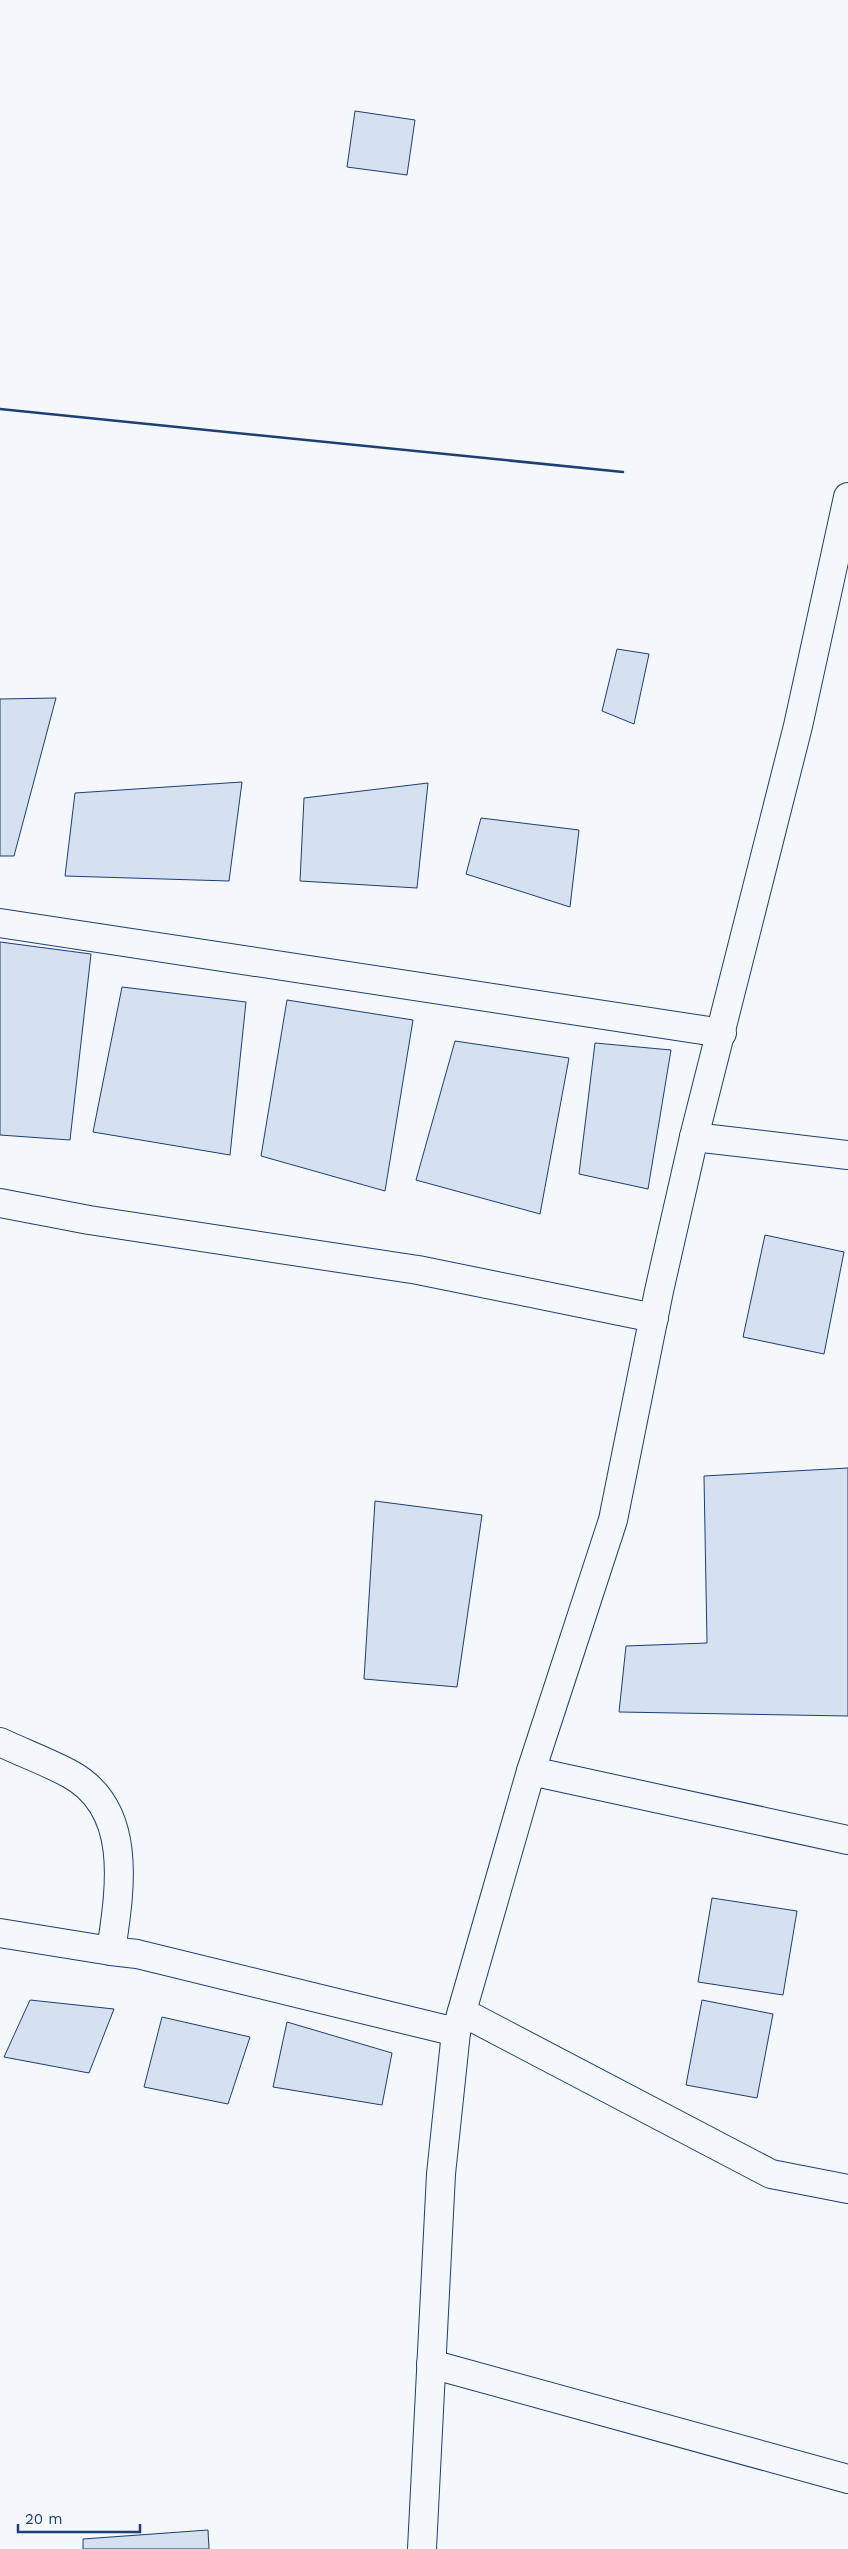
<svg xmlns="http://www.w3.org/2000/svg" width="848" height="2549" font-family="'Work Sans',sans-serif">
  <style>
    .building { fill: #d5e0f0; stroke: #1d3f73 }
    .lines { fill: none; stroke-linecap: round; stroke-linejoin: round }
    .street-casing { stroke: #1d3f73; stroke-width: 30 }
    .secondary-casing { stroke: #1d3f73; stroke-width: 30 }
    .street { stroke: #f4f7fb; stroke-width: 28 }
    .secondary { stroke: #f4f7fb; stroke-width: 28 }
    .wall { stroke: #1d3f73; stroke-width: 2.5 }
  </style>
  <rect width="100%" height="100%" fill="#f4f7fb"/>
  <g class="building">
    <polygon points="355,111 415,120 407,175 347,167"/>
    <polygon points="617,649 649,654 634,724 602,711"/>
    <polygon points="56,698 14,856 0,856 0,699"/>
    <polygon points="242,782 229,881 65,876 75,793"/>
    <polygon points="428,783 417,888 300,881 304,798"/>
    <polygon points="481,818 579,830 570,907 466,874"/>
    <polygon points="0,942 91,954 70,1140 0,1135"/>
    <polygon points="122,987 246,1002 230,1155 93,1132"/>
    <polygon points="287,1000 413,1020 385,1191 261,1156"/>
    <polygon points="455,1041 569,1058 540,1214 416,1180"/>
    <polygon points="595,1043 671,1050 648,1189 579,1174"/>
    <polygon points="765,1235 844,1252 824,1354 743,1337"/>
    <polygon points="848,1468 848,1716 619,1712 626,1646 707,1643 704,1476"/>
    <polygon points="375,1501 482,1515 457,1687 364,1679"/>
    <polygon points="712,1898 797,1911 783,1995 698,1982"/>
    <polygon points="30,2000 114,2009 89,2073 4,2057"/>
    <polygon points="702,2000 773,2014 757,2098 686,2085"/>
    <polygon points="162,2017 250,2037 228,2104 144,2087"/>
    <polygon points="287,2022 392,2053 382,2105 273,2087"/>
    <polygon points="208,2530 209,2549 83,2549 83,2539"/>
  </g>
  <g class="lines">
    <g class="street-casing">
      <g id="street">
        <polyline points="0,923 722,1033"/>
        <polyline points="694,1137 848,1155"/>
        <polyline points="0,1203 89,1220 418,1270 654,1318"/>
        <path d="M 0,1742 C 23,1753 48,1762 70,1774 C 134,1809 120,1890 111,1951 L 137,1954 L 456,2032"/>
        <polyline points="531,1771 848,1840"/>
        <polyline points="0,1933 111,1951"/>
        <polyline points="462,2012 771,2174 848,2189"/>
        <polyline points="431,2364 848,2479"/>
      </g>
    </g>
    <g class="secondary-casing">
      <polyline id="secondary" points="422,2549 441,2174 456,2032 531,1771 613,1520 659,1291 694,1137 798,726 848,497"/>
    </g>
    <use href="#street" class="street"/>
    <use href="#secondary" class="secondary"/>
    <polyline class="wall" points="0,409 623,472"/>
  </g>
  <path d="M18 2524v8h122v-8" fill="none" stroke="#1d3f73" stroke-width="2.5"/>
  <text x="25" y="2524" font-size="15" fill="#1d3f73" stroke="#f4f7fb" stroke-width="4" paint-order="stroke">20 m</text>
</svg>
